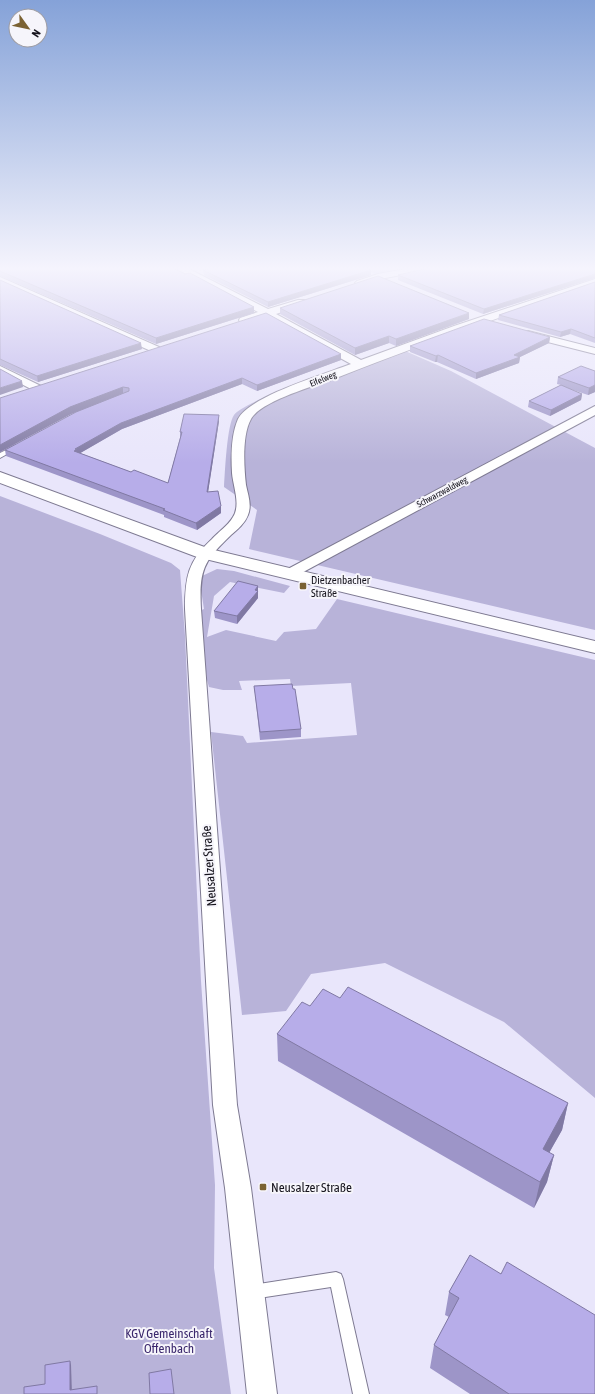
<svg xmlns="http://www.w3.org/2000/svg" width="595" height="1394" font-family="'Asap Condensed',sans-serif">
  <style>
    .green { fill: #b8b3d9 }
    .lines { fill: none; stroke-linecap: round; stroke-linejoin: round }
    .lane-casing { stroke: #7e7a92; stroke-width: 2 }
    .street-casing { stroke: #7e7a92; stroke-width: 2 }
    .secondary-casing { stroke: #7e7a92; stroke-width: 2 }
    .lane { fill: #fff; fill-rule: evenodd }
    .street { fill: #fff; fill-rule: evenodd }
    .secondary { fill: #fff; fill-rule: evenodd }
    .wall { fill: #9d95c8 }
    .shaded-wall { fill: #8079a3 }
    .building { fill: #b7ade9; stroke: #8079a3 }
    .poi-dot { fill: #7b6233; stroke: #f6f5fb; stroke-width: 1.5 }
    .labels { text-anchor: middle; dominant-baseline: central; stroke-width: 4; stroke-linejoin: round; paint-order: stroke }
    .far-street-label { font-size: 9px; fill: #16141d; stroke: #f6f5fb }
    .poi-label { font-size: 11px; fill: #16141d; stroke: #f6f5fb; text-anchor: start }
    .near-street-label { font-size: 13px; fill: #16141d; stroke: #f6f5fb }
    .near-poi-label { font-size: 13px; fill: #16141d; stroke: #f6f5fb; text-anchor: start }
    .near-park-label { font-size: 13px; fill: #3b286d; stroke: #f6f5fb }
  </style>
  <rect width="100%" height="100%" fill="#e9e6fb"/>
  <g class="green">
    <polygon points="359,268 413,268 379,275"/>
    <path d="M 396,347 L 451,371 L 595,448 L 595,630 L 249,549 L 257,510 L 224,487 C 225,472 227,425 234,415 C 243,400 372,357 396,347 Z"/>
    <polygon points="0,496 100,534 171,563 180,570 185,636 201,981 215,1185 214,1268 231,1394 0,1394"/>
    <polygon points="217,569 234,571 290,586 284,593 230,582 214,596 207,637 226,630 276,641 284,632 316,629 337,599 595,660 595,1098 504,1022 385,963 311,974 286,1011 242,1015 211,732 243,736 247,743 357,735 351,683 291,686 290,679 239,681 242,690 223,690 209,687 207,680 199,611 204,609 201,590 202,576"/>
  </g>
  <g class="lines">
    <g class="lane-casing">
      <g id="lane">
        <polygon points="16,445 18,446 18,448 0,458 0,453"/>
        <polygon points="336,1272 341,1274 343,1279 369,1394 353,1394 331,1287 252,1299 247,1297 245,1292 247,1287 252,1285"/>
      </g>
    </g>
    <g class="street-casing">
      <g id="street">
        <path d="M 175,268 L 187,268 L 268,309 L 298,300 L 306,300 L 307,302 L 306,304 L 276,314 L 361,360 L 454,326 L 595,279 L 595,285 C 506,315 418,345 331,380 C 311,387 260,402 251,419 C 242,435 244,467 246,485 C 248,495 252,505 248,515 C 245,523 238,529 231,535 C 203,562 199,570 201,609 L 237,1105 L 251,1188 L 277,1394 L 247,1394 L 225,1188 L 213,1105 L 185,609 C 185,577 188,561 212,539 C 218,532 228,526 233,517 C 241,505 233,486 232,473 C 231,456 231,435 238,419 C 250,396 325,374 351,364 L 266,317 L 244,323 L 240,322 L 239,320 L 240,318 L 258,312 Z"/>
        <polygon points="411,268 429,268 427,270 380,279 360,286 355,283 357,281 378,274"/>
        <polygon points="0,277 159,347 160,349 155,352 151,351 0,284"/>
        <polygon points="528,331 595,348 595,354 524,336 523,334 524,332"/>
        <polygon points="0,366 41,386 43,388 41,390 33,390 0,373"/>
        <polygon points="595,406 595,415 294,577 289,578 284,577 282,574 284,571"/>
      </g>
    </g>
    <g class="secondary-casing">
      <polygon id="secondary" points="0,472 210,549 595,641 595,653 197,557 0,483"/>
    </g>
    <use href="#lane" class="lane"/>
    <use href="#street" class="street"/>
    <use href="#secondary" class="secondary"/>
  </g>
  <g class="wall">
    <polygon points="0,268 185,274 254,313 156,344 0,276"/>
    <polygon points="595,268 595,278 483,314 398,280 398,275"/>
    <polygon points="203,270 371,270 371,275 268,307 204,275"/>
    <polygon points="0,280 142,349 38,382 0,365"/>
    <polygon points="595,282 595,343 570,334 560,337 498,320 499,315"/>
    <polygon points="280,308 469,319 396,346 389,343 355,355 280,314"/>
    <polygon points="550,337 549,343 520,357 519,363 476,379 437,362 435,362 410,352 410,346"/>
    <polygon points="341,354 341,360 257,391 242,384 122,429 80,453 131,472 168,483 180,438 180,432 219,421 208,492 221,513 197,530 164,517 164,515 6,456 5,450 84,409 71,414 0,452 0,398"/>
    <polygon points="595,371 595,392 588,395 564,387 582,394 581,400 550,416 528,407 529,401 561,385 557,384 558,377"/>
    <polygon points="258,586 258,598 237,624 215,618 214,611"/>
    <polygon points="254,686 301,729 301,737 260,740 255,694"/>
    <polygon points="340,998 568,1103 562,1130 549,1153 554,1155 547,1182 534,1208 278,1061 277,1034 310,1006"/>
    <polygon points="470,1255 595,1394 470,1394 430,1368 434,1345 449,1317 445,1315 449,1292"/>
  </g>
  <g class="shaded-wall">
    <polygon points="371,270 371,275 268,307 268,302"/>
    <polygon points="595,274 595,278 483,314 484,309"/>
    <polygon points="254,307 254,313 156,344 156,338"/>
    <polygon points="469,313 469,319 396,346 396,339"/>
    <polygon points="571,329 570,334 560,337 561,332"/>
    <polygon points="389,336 389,343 355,355 355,348"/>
    <polygon points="550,337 549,343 520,357 519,363 476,379 476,373"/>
    <polygon points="141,343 142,349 38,382 37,376"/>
    <polygon points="341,354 341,360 257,391 257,385"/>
    <polygon points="438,355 437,362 435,362 436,356"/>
    <polygon points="242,378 242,384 122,429 77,455 75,458 75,449 121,423"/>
    <polygon points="22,381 23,387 0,395 0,388"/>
    <polygon points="595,385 595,392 588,395 589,388"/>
    <polygon points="123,387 123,394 71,414 0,452 0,445 70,407"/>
    <polygon points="582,394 581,400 550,416 551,410"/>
    <polygon points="219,415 219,421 207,499 207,492"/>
    <polygon points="221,506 221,513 197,530 196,523"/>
    <polygon points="258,586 258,598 237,624 237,616"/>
    <polygon points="568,1103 562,1130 536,1176 543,1149"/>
    <polygon points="554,1155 547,1182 534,1208 540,1182"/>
    <polygon points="70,1361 71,1365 72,1394 70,1390"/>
  </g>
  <g class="building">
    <polygon points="0,268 173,268 185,274 190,273 254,307 156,338 0,271"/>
    <polygon points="211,268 366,268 371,270 268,302 203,270"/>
    <polygon points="428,268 595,268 595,274 484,309 398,275"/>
    <polygon points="378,276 469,313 396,339 389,336 355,348 280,308"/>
    <polygon points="0,280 141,343 37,376 0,359"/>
    <polygon points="595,282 595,338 571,329 561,332 499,315"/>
    <polygon points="266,313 341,354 257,385 242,378 121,423 75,449 77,450 74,451 131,472 134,470 168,483 182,432 180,432 184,414 219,415 207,492 218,491 221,506 196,523 163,510 165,509 5,450 76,412 129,391 129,388 123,387 70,407 0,445 0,398"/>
    <polygon points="484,319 550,337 514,355 520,357 476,373 438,355 436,356 410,346"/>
    <polygon points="581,366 595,371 595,385 589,388 558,377"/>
    <polygon points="0,369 22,381 0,388"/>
    <polygon points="561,385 582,394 551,410 529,401"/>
    <polygon points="238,581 258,586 255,590 258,591 237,616 214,611"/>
    <polygon points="292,684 293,689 295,689 301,729 260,732 254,686"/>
    <polygon points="348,987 568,1103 543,1149 554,1155 540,1182 277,1034 302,1002 310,1006 323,989 340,998"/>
    <polygon points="470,1255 501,1274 507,1262 595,1315 595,1394 509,1394 434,1345 459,1298 449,1292"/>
    <polygon points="70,1361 70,1390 97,1386 97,1394 24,1394 24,1387 45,1384 45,1365"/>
    <polygon points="171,1369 174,1394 150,1394 149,1373"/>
  </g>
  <linearGradient id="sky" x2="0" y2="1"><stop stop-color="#85a2d8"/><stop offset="0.58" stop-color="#f5f4fd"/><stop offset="1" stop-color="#f5f4fd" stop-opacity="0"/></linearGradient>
  <rect width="595" height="463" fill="url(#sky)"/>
  <g class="poi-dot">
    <rect x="299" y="582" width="8" height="8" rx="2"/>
    <rect x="259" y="1183" width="8" height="8" rx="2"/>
  </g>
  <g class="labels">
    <g class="far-street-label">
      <text transform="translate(323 379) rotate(-22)">Eifelweg</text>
      <text transform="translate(442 492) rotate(-28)">Schwarzwaldweg</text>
    </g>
    <g class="poi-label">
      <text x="311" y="580">Dietzenbacher<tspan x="311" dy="13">Straße</tspan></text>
    </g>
    <g class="near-street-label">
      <text transform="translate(209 866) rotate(-94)">Neusalzer Straße</text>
    </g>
    <g class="near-poi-label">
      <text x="271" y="1187">Neusalzer Straße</text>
    </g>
    <g class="near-park-label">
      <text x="169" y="1333">KGV Gemeinschaft<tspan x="169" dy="15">Offenbach</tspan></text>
    </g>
  </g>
  <g transform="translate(28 28) rotate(123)"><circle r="19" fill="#f6f5fb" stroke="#9c9ba2"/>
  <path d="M0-3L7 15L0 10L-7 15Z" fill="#7b6233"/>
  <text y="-6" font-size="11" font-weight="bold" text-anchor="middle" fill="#16141d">N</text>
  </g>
</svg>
